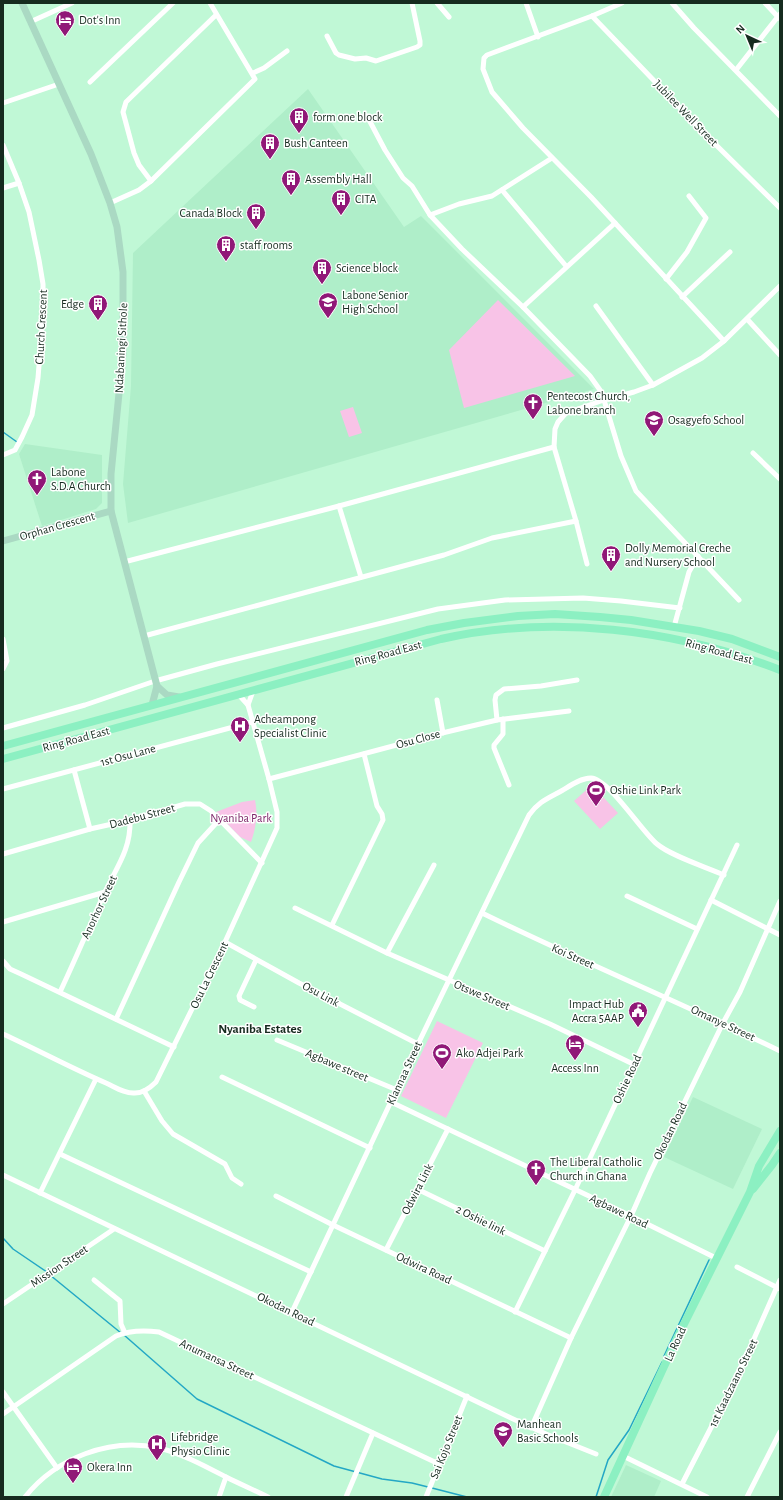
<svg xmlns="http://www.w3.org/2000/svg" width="783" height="1500" font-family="'Alegreya Sans',sans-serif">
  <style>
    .built { fill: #afeec9 }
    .green { fill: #f8c3e7 }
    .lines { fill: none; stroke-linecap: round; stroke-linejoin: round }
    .stream { stroke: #23a7c5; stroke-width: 1.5 }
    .street { stroke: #fff; stroke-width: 5 }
    .secondary { stroke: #aad9c3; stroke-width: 7 }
    .primary { stroke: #8cf0c2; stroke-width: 8 }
    .labels { text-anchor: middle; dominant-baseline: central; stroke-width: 3; stroke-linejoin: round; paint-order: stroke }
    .poi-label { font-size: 12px; fill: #162b1f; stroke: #fff; text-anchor: start }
    .street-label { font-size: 12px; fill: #162b1f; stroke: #fff }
    .park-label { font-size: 12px; fill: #7d2569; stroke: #fff }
    .neighbourhood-label { font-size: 13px; font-weight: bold; fill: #162b1f; stroke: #fff }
  </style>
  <rect width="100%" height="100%" fill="#c0f8d6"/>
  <g class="built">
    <polygon points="308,89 404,227 421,216 594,389 128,523 123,484 131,386 133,253"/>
    <polygon points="25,444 102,455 102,503 96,509 42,526 19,454"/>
    <polygon points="693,1097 762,1129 733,1189 664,1157"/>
    <polygon points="626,1465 661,1481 654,1497 611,1497"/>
  </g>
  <g class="green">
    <polygon points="498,300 575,376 464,408 449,350"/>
    <polygon points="353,407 362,433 349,437 340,411"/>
    <polygon points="592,785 618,813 600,829 574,801"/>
    <path d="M 255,800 C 258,814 256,828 251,842 L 240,837 L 216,812 L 242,802 Z"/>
    <polygon points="437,1021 483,1043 446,1118 401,1096"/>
  </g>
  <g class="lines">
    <g class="stream">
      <polyline points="3,432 17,442"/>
      <polyline points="3,1238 13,1249 47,1272"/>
      <polyline points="50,1275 121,1333"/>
      <polyline points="124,1335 197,1399 334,1466 382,1479 412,1483 428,1487"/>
      <polyline points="664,1356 709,1260"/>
      <polyline points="432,1488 467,1497"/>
      <polyline points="596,1497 608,1460 629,1430 662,1362"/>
    </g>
    <g class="street">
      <polyline points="437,3 449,17"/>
      <polyline points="526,3 538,37"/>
      <polyline points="622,3 592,16 487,55 484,58 483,69 492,92 523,128 591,197 724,341"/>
      <polyline points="672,3 694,28 780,116"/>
      <polyline points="765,3 779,18"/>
      <polyline points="592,16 709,138 780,208"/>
      <polyline points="30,22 72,3"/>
      <polyline points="327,36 336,53 339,55 355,59 366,58 376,61 417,47 420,45 420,41 412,3"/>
      <polyline points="736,70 780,14"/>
      <polyline points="253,73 264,68 287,51"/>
      <polyline points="90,82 173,3"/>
      <polyline points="3,103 59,84"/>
      <polyline points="367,116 385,150 403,178 412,186 430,215 462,249 523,307 590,376 600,390 604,400 621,456 636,491 739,600"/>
      <polyline points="3,145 19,183 29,212 39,260 43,284 43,315 38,378 32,415 22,437 15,450 3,455"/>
      <polyline points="151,181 139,165 134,153 123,112 126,102 216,15"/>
      <polyline points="3,188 19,183"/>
      <polyline points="502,190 566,266"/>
      <polyline points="110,203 139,190 151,181 255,79 210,3"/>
      <polyline points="430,215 459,204 492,196 552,158"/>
      <polyline points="666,279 687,252 706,218 689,196"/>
      <polyline points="682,297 730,252"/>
      <polyline points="596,306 653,385"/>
      <polyline points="523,307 615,223"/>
      <polyline points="747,319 780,355"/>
      <polyline points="554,447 576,521 587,564"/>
      <polyline points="753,453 780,479"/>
      <polyline points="339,506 361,577"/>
      <polyline points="124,562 339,506 554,447 555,429 558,422 566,413 604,400 634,392 653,385 702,358 724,341 780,286"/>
      <polyline points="674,627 689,572 698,556"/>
      <polyline points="144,636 444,555 492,538 576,521"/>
      <polyline points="3,639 7,661 3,669"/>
      <polyline points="437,700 443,733"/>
      <polyline points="248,705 253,691"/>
      <polyline points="503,719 503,734 494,745 494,748 509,785"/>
      <polyline points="497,720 495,700 496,695 504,689 541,686 577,680"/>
      <polyline points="3,728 85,705 155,681 217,664 438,609 505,600 583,598 621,601 680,608"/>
      <polyline points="74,770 90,829"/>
      <polyline points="269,779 438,734 497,720 569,711"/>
      <polyline points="3,789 252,722"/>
      <polyline points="3,854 90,829 130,820 185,804 200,804 211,811 262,863"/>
      <polyline points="627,896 697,929"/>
      <polyline points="711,900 780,935"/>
      <polyline points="295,908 387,953 550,1024 633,1064"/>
      <path d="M 482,913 C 580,961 682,1003 780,1051"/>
      <polyline points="3,922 105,892"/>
      <polyline points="332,925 383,820 382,814 377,806 364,754"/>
      <polyline points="225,942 299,983 418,1044"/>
      <polyline points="387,953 434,865"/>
      <polyline points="3,961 10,969 21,974 174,1047"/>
      <path d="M 60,992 C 75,960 89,927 104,894 C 116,868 131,850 130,820"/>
      <polyline points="254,1007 240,1000 239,996 256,960"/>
      <polyline points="116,1019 179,882 198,843 219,820"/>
      <path d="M 3,1034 C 38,1050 71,1068 106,1083 C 115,1087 125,1094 135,1093 C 143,1093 150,1088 156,1082 L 225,942 L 277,828 L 277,812 L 269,779 L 248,705 L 239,695"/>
      <polyline points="277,1040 397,1090"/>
      <polyline points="222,1077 370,1148"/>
      <polyline points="144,1091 162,1121 173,1134 225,1164 232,1178 241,1184"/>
      <polyline points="391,1102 631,1216 716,1258"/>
      <polyline points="60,1154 311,1272"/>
      <polyline points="3,1175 511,1418 546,1434 596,1454"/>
      <polyline points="417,1189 545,1251"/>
      <polyline points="40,1193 96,1079"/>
      <polyline points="276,1196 333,1225 571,1338"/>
      <polyline points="386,1250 448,1129"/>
      <polyline points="737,1267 780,1289"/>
      <polyline points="94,1280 120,1301 121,1324 125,1333"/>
      <polyline points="3,1304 114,1229"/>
      <path d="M 292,1312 L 418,1044 L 529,815 C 539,801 549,798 563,790 C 571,785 581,778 591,778 C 609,779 642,832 657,844 C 671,856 706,867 724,875"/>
      <polyline points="515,1312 575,1190 737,845"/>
      <polyline points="3,1392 57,1468"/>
      <path d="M 3,1414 L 116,1336 C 130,1330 144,1330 159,1332 L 439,1464"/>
      <polyline points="531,1428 571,1338 631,1216 650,1173 723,1023 740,992 780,901"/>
      <polyline points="623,1456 707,1497"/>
      <polyline points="682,1484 719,1412 753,1341 780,1280"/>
      <path d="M 25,1497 C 56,1458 110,1437 159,1448 C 183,1454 205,1466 226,1477 C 240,1484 254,1490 268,1497"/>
      <polyline points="219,1497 226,1477"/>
      <polyline points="346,1497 373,1433"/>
      <polyline points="426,1497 467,1396"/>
      <polyline points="747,1497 780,1432"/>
    </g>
    <g class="secondary">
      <polyline points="22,3 91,154 110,203 117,227 123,272 123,353 111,474 111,511 157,686 152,705"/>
      <polyline points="3,541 111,511"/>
      <polyline points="157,686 167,695 179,697"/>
    </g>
    <g class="primary">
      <polyline points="3,746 427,630 464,623 518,616 555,614 600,617 631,620 699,631 732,639 780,657"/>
      <path d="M 3,759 L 441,639 C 552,614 675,629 780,670"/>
      <polyline points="753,1189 772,1165 780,1153"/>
      <polyline points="604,1497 678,1336 750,1192 759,1166 780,1131"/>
    </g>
  </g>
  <defs>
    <g id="hotel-pin" transform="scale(1)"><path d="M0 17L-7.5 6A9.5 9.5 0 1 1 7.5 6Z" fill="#901877" stroke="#fff"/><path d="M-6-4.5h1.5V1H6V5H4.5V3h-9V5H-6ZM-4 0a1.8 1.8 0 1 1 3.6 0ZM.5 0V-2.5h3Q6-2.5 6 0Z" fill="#fff"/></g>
    <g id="building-pin" transform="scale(1)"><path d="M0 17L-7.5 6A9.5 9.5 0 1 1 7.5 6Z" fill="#901877" stroke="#fff"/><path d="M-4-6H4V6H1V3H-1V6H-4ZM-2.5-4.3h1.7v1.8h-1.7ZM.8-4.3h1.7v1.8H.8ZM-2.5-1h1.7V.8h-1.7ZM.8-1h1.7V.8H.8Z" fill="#fff"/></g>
    <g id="school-pin" transform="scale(1)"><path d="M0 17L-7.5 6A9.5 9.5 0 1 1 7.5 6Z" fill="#901877" stroke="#fff"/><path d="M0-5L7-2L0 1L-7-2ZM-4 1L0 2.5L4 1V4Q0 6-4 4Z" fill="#fff"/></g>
    <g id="church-pin" transform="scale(1)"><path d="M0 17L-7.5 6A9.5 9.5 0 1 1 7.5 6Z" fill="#901877" stroke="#fff"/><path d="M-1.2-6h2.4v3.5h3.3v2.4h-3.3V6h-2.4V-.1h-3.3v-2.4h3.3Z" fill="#fff"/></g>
    <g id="hospital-pin" transform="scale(1)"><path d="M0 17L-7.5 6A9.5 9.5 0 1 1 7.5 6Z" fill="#901877" stroke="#fff"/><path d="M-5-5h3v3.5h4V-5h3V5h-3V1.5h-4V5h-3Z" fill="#fff"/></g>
    <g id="stadium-pin" transform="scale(1)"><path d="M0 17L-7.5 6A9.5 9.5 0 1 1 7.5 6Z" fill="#901877" stroke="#fff"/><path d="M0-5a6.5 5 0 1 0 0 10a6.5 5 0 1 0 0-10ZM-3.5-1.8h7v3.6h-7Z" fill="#fff"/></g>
    <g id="civic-pin" transform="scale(1)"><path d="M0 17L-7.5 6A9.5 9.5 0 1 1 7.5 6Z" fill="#901877" stroke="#fff"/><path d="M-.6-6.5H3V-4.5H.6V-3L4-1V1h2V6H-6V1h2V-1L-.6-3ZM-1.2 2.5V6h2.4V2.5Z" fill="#fff"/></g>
  </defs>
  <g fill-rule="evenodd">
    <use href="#hotel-pin" x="65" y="20"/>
    <use href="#building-pin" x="299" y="117"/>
    <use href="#building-pin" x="270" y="143"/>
    <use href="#building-pin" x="291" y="179"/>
    <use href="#building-pin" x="341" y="199"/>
    <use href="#building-pin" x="256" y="213"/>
    <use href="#building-pin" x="226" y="245"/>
    <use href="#building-pin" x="322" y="268"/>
    <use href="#school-pin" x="328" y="302"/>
    <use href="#building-pin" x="98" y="304"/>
    <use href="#church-pin" x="533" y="403"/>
    <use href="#school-pin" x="654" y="420"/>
    <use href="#church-pin" x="37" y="479"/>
    <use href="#building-pin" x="611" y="555"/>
    <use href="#hospital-pin" x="240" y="726"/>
    <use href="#stadium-pin" x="596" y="790"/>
    <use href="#civic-pin" x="638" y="1011"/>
    <use href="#hotel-pin" x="575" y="1044"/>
    <use href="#stadium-pin" x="442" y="1053"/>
    <use href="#church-pin" x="536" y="1169"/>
    <use href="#school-pin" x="503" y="1431"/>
    <use href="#hospital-pin" x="157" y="1444"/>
    <use href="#hotel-pin" x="73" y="1467"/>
  </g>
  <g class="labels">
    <g class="poi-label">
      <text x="79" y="20">Dot's Inn</text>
      <text x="313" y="117">form one block</text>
      <text x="284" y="143">Bush Canteen</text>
      <text x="305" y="179">Assembly Hall</text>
      <text x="355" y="199">CITA</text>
      <text x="242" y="213" text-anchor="end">Canada Block</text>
      <text x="240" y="245">staff rooms</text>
      <text x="336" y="268">Science block</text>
      <text x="342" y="295">Labone Senior<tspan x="342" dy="14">High School</tspan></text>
      <text x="84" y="304" text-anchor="end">Edge</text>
      <text x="547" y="396">Pentecost Church,<tspan x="547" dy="14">Labone branch</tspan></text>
      <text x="668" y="420">Osagyefo School</text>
      <text x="51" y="472">Labone<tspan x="51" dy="14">S.D.A Church</tspan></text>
      <text x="625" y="548">Dolly Memorial Creche<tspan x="625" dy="14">and Nursery School</tspan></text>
      <text x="254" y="719">Acheampong<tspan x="254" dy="14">Specialist Clinic</tspan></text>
      <text x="610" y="790">Oshie Link Park</text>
      <text x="624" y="1004" text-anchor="end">Impact Hub<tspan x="624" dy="14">Accra 5AAP</tspan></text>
      <text x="456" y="1053">Ako Adjei Park</text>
      <text x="575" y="1068" text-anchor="middle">Access Inn</text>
      <text x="550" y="1162">The Liberal Catholic<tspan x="550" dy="14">Church in Ghana</tspan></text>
      <text x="517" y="1424">Manhean<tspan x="517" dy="14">Basic Schools</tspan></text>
      <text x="171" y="1437">Lifebridge<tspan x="171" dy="14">Physio Clinic</tspan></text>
      <text x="87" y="1467">Okera Inn</text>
    </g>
    <g class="street-label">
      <text transform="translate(686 113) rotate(46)">Jubilee Well Street</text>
      <text transform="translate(41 327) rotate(-87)">Church Crescent</text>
      <text transform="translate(121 348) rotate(-87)">Ndabaningi Sithole</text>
      <text transform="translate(57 526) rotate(-16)">Orphan Crescent</text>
      <text transform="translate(719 651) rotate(15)">Ring Road East</text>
      <text transform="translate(388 653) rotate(-15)">Ring Road East</text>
      <text transform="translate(76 739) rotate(-15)">Ring Road East</text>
      <text transform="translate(418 739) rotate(-15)">Osu Close</text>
      <text transform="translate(128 755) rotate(-15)">1st Osu Lane</text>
      <text transform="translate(142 816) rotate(-15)">Dadebu Street</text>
      <text transform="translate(99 907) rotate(-65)">Anorhor Street</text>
      <text transform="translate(573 956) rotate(24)">Koi Street</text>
      <text transform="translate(209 975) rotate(-64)">Osu La Crescent</text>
      <text transform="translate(321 994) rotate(28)">Osu Link</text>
      <text transform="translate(482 995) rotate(23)">Otswe Street</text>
      <text transform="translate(723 1023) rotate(25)">Omanye Street</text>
      <text transform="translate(337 1065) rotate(23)">Agbawe street</text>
      <text transform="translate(404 1073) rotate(-65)">Klannaa Street</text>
      <text transform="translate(627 1079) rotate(-65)">Oshie Road</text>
      <text transform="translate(670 1131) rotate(-64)">Okodan Road</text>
      <text transform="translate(417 1189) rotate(-63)">Odwira Link</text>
      <text transform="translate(619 1211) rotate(26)">Agbawe Road</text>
      <text transform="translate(481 1220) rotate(26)">2 Oshie link</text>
      <text transform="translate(59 1266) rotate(-34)">Mission Street</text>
      <text transform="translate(424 1268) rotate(25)">Odwira Road</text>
      <text transform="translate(286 1309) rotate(26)">Okodan Road</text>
      <text transform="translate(675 1344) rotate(-65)">La Road</text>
      <text transform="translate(217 1359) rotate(25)">Anumansa Street</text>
      <text transform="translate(733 1383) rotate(-64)">1st Kaadzaano Street</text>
      <text transform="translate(446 1447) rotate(-68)">Sai Kojo Street</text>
    </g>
    <g class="park-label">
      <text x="241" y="818">Nyaniba Park</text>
    </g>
    <g class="neighbourhood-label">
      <text x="260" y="1029">Nyaniba Estates</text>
    </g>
  </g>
  <rect width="783" height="1500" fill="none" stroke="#162b1f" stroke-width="8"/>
  <g transform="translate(747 36) rotate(316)" stroke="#ffffff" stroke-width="3" paint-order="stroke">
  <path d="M0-3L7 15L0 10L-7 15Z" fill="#162b1f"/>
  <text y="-6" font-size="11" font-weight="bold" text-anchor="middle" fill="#162b1f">N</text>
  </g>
</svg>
